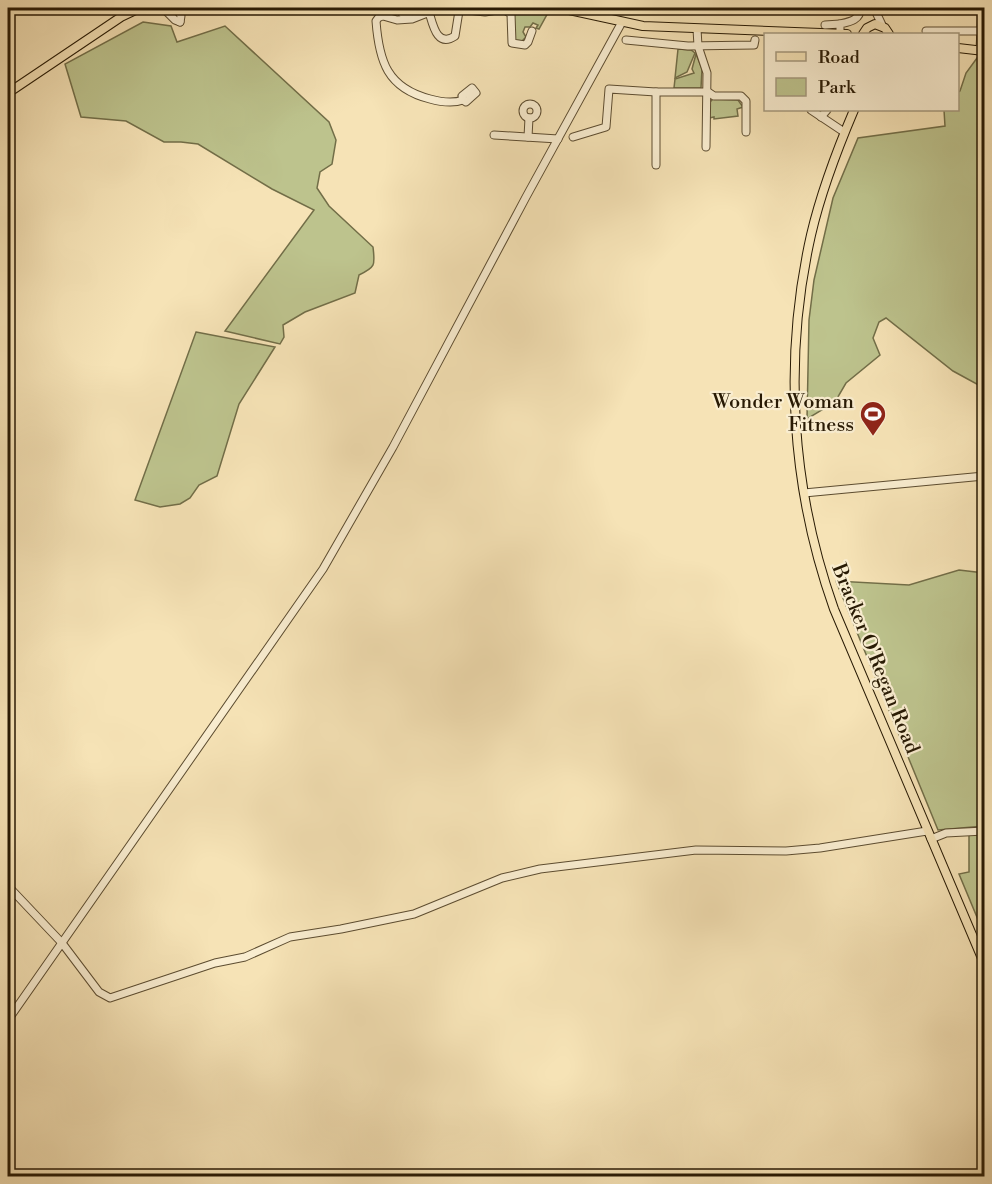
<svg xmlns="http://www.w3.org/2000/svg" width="992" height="1184" font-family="'Libre Bodoni',serif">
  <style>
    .green { fill: #bdc38d; stroke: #726e48; stroke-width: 1.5 }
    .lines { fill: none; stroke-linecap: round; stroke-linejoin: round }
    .minor-casing { stroke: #5c4c30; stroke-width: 9 }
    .major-casing { stroke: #281a04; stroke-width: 10 }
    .minor { stroke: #f9edd0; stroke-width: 7 }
    .major { stroke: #f6e3b6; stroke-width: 8 }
    .labels { text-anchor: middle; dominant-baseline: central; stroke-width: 4.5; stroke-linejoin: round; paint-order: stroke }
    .poi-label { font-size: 20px; fill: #281a04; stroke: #f9edd0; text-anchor: end }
    .street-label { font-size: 20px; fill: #281a04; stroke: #f9edd0 }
  </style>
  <rect width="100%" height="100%" fill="#f6e3b6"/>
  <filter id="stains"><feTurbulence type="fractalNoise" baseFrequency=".00333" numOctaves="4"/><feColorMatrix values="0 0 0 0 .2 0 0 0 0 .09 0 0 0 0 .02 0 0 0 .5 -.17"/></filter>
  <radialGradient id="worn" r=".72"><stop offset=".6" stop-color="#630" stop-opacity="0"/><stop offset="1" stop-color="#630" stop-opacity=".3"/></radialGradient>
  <g class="green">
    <polygon points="502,8 542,8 550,9 539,29 536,28 538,25 533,23 530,27 525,27 523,32 526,37 521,42 514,42 513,23"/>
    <path d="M 143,22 L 171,26 L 177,42 L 225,26 L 329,122 L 336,140 L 332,164 L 320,172 L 317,188 L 329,206 L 373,247 C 375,265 376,267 359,275 L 355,293 L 305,312 L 283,325 L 284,337 L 280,344 L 225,331 L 314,210 L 272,189 L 198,144 L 181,142 L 164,142 L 126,121 L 81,117 L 65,64 Z"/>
    <polygon points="678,49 691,50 695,53 687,72 675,78"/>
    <polygon points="696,54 702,69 701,88 674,88 675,79 694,73 692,69"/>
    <polygon points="977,58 984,58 984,388 953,371 886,318 879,322 873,338 880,355 846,383 835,402 807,419 809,320 814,280 833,198 858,138 945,126 944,110 958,110 958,92 960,91 966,73"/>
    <polygon points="713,99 738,100 743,107 737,109 738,116 714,119 714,117 709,118 710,102"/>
    <polygon points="196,332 275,347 239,404 217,476 199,485 190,498 180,504 160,507 135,500"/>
    <polygon points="959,570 984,573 984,826 938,830 836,581 909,585"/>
    <polygon points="969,834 984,834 984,934 959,874 969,872"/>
  </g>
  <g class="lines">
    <g class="minor-casing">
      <g id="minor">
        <polyline points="163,8 175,20 180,22"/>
        <polyline points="177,8 181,16 180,22"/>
        <polyline points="401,8 402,13 406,18"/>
        <polyline points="874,8 882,25"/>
        <path d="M 429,12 C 433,25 437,48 455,36 L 459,11"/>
        <polyline points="406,18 410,13 410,8"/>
        <polyline points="825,25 840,24"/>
        <polyline points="697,29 698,46 707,73 706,147"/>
        <polyline points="926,31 984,31"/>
        <path d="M 840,33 L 840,24 C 849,22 861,20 860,8"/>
        <polyline points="626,40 688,46 754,45 755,40"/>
        <polyline points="980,50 982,8"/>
        <polygon points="472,88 476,93 466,102 463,100 462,96"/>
        <path d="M 463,100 C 452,104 441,102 430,99 C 387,88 379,61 376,21 L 379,17 L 383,16 L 397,20 L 412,19 L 435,10 L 451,8 L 485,12 L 503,9 L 511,14 L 512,43 L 525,45 L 528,42 L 532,31"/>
        <circle cx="530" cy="111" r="7"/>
        <polyline points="811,110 844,132"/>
        <polyline points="821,117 827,110"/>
        <polyline points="494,135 558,139"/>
        <polyline points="528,137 529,118"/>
        <polyline points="573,137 606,127 609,89 656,92 708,92 714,96 741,96 746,101 746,132"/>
        <polyline points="656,165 656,92"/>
        <polyline points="804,493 984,476"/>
        <polyline points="931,839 946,833 984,831"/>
        <polyline points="8,886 62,943 99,992 110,998 215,963 245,957 290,937 341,929 414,914 502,878 540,869 696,850 786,851 820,848 927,831"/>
        <polyline points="8,1020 323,569 393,447 526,197 622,22"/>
      </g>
    </g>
    <g class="major-casing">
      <g id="major">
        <polyline points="560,8 643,26 847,34"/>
        <polyline points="863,34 867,28 875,24 885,28 889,34"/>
        <polyline points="958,48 984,51"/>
        <polyline points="8,93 121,17 140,8"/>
        <path d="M 854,110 C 837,150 821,192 811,235 C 783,359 791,488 834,609 L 984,963"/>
      </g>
    </g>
    <use href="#minor" class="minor"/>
    <use href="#major" class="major"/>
  </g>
  <defs>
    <g id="stadium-pin" transform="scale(1.35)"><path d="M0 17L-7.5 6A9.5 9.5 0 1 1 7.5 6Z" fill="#8f2418" stroke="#f9edd0"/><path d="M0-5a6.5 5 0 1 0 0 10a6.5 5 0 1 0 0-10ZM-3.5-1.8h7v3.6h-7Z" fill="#fff"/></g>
  </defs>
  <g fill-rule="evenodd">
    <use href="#stadium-pin" x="873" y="414"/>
  </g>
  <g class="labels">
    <g class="poi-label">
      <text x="854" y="402">Wonder Woman<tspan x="854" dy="23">Fitness</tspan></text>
    </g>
    <g class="street-label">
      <text transform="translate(875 659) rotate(68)">Bracker O'Regan Road</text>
    </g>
  </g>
  <rect width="992" height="1184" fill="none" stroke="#f6e3b6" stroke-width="30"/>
  <rect x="9" y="9" width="974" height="1166" fill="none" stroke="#281a04" stroke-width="3"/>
  <rect x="15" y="15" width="962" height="1154" fill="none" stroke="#281a04" stroke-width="1.5"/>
  <rect x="764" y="33" width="195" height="78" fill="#f9edd0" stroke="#a5997e" stroke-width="1.5"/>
  <rect x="776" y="52" width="30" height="9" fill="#f6e3b6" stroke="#a5997e" stroke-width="1.5"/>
  <text x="818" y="63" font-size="18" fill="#281a04">Road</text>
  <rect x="776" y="78" width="30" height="18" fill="#bdc38d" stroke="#a5997e" stroke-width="1.5"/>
  <text x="818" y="93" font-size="18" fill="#281a04">Park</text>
  <rect width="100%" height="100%" filter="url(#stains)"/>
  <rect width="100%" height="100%" fill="url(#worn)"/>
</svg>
